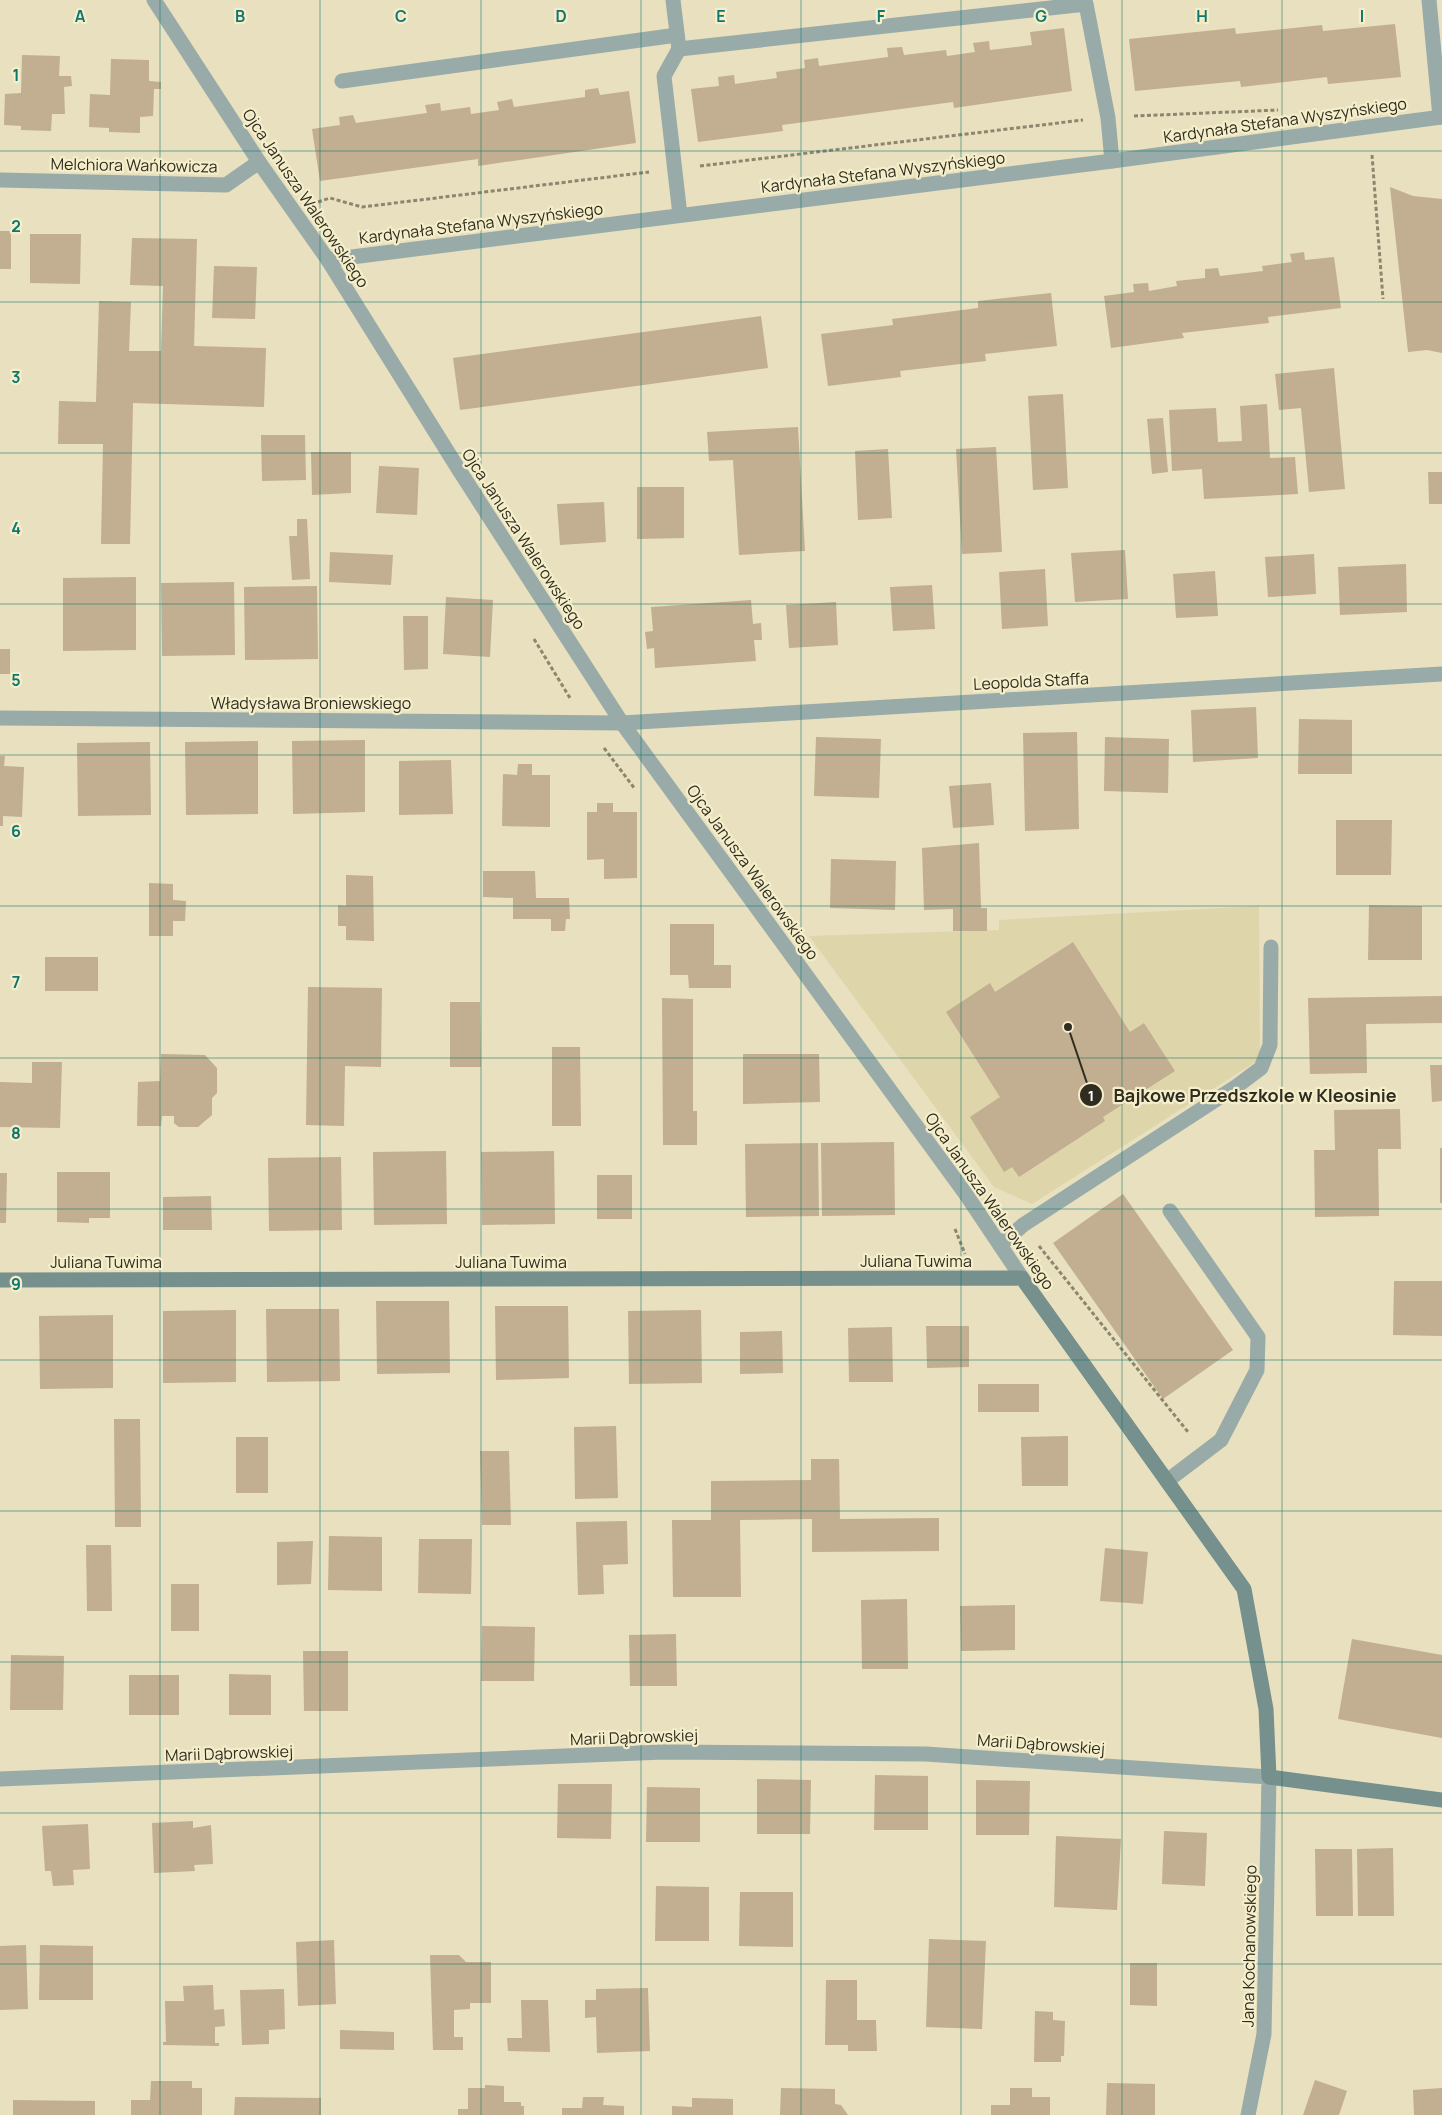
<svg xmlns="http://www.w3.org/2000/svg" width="1442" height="2115" font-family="Manrope,sans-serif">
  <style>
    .built { fill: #dfd5ab }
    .building { fill: #c2ae90 }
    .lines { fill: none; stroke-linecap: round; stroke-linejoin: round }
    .path { stroke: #8c866f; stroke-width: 3; stroke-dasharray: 4 2.5; stroke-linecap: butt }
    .lane { stroke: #98aba8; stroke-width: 15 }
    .street { stroke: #98aba8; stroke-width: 15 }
    .secondary { stroke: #75908d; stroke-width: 15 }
    .grid { fill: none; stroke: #0f766e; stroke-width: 1; stroke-opacity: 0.55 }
    .labels { text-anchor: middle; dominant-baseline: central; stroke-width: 4.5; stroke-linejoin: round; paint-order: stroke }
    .street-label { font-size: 16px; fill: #302d20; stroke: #f5eecb }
    .grid-label { font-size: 16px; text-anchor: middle; font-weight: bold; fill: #0f766e; stroke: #f5eecb; stroke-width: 4.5; stroke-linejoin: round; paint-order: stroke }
    .leader { fill: none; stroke: #302d20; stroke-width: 2 }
    .callout-dot { fill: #302d20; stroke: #f5eecb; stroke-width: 2 }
    .mark-label { font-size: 15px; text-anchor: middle; font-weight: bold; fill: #fff }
    .callout-label { font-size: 18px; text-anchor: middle; font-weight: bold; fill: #302d20; stroke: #f5eecb; stroke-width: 4.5; stroke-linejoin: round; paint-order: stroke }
  </style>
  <rect width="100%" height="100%" fill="#e8e0be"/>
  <polygon class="built" points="1259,906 1260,1059 1032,1204 994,1187 809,936 999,930 999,920"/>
  <g class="building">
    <polygon points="1395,24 1401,77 1328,84 1327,77 1241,87 1240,81 1135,91 1129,39 1235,28 1236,34 1322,25 1323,31"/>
    <polygon points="1064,28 1072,91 954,108 953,102 782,125 783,131 698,142 691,89 719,86 718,77 734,75 735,84 777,78 776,72 805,68 804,60 818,58 819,66 888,57 887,48 902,47 904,55 946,50 947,56 975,52 973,43 989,41 990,50 1032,45 1030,32"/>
    <polygon points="22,55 60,56 59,76 71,76 72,86 64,87 65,114 52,114 51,131 21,130 21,126 4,125 5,94 21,93"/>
    <polygon points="111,59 149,60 149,81 161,82 161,89 154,89 153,116 140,117 140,133 109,132 109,128 89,127 90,94 110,95"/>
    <polygon points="598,88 600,95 629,91 636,143 478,166 478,159 320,181 312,129 340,125 339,117 353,115 356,123 427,113 425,105 440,103 441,111 470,107 471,114 499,110 497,102 512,99 514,107 585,97 585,90"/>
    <polygon points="1390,187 1413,196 1442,199 1442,353 1427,350 1408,352"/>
    <rect x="0" y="231" width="11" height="38"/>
    <polygon points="30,234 81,234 80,284 30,283"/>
    <polygon points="132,238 197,239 194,346 266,348 264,407 133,403 130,544 101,544 103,444 58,444 59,401 96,402 99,301 131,302 129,351 161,351 163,286 130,285"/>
    <polygon points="1304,252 1305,260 1334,257 1341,308 1268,317 1269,323 1182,333 1184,338 1111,348 1104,296 1134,292 1133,284 1148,283 1149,291 1177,286 1176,281 1205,278 1205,269 1218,268 1220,276 1263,271 1262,266 1292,262 1290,254"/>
    <polygon points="214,266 257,267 255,319 212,318"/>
    <polygon points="1051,293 1057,346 985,354 986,361 900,371 901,377 828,386 821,334 893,325 892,319 978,308 978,301"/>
    <polygon points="761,316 768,368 460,410 453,358"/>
    <polygon points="1334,368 1345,489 1309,492 1301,408 1279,410 1275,374"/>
    <polygon points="1063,394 1068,488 1033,490 1028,396"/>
    <polygon points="1267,404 1270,458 1295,457 1298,494 1204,499 1202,469 1172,471 1169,410 1216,408 1218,442 1242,441 1240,406"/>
    <polygon points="1163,418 1168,472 1152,474 1147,419"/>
    <polygon points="798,427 805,551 739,555 733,460 709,461 707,432"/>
    <polygon points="261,435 305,435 306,480 262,481"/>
    <polygon points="996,447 1002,552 962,554 956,449"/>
    <polygon points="888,449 892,518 858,520 855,451"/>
    <polygon points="311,452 351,452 351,493 312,495"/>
    <polygon points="379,466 419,468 417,515 376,513"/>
    <polygon points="1428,472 1442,472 1442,504 1429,504"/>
    <polygon points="637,487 684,487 684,538 637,539"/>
    <polygon points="604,502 606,542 560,545 557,504"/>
    <polygon points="297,519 307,519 310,579 292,580 289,536 297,536"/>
    <polygon points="1125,550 1128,599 1075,602 1071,553"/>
    <polygon points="330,552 393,555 391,585 329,582"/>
    <polygon points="1314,554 1316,594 1268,597 1265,557"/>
    <polygon points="1406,564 1407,612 1340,615 1338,567"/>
    <polygon points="1045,569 1048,626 1002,629 999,572"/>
    <polygon points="1215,571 1218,616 1176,618 1173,574"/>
    <polygon points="136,577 136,650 63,651 63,578"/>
    <polygon points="234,582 235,655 162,656 161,583"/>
    <polygon points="932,585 935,629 893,631 890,587"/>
    <polygon points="317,586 318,659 245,660 244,587"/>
    <polygon points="446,597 493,600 490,657 443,654"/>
    <polygon points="751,600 753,624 761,623 762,640 754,640 756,661 655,668 654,648 647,649 645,632 653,631 651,607"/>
    <polygon points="836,602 838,645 789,648 786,605"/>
    <polygon points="403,616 428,616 428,669 404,670"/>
    <rect x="0" y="649" width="10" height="25"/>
    <polygon points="1256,707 1258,758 1193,762 1191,710"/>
    <polygon points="1299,719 1352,720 1352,774 1298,774"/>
    <polygon points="1077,732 1079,829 1025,831 1023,733"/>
    <polygon points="816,737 881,739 879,798 814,796"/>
    <polygon points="1105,737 1169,739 1168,793 1104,791"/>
    <polygon points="365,740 365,812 293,814 292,741"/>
    <polygon points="258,741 258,814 186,815 185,742"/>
    <polygon points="150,742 151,815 78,816 77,743"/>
    <polygon points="0,756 5,756 4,766 24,767 22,817 3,816 3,826 0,826"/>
    <polygon points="451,760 453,814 399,815 399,761"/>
    <polygon points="518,764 532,764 532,775 550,775 550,827 502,826 503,774 517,775"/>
    <polygon points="991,783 994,825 953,828 949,786"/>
    <polygon points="597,803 613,803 613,812 637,812 637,878 604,879 604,859 587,860 587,812 597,812"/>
    <polygon points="1336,820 1392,820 1391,875 1336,875"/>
    <polygon points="979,843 981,908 987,908 987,931 953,931 953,909 924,910 922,848"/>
    <polygon points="831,859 896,861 895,910 830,908"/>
    <polygon points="483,871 535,871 536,898 569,898 570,919 566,919 565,931 551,931 551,919 513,919 513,898 483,897"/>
    <polygon points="346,875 373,876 374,941 346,940 346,926 338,926 338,905 346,906"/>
    <polygon points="149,883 173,884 173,900 186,901 185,921 173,921 173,936 149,936"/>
    <polygon points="1369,905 1422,906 1422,960 1368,960"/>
    <polygon points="670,924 714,924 714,965 731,965 731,988 689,988 688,975 670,975"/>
    <polygon points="1073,942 1130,1032 1144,1023 1175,1071 1103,1117 1105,1121 1019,1177 1012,1167 1004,1172 970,1117 1000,1097 946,1012 990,983 995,992"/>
    <rect x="45" y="957" width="53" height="34"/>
    <polygon points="308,987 382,988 381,1067 345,1066 344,1126 306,1125"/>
    <polygon points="1442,996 1442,1023 1366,1024 1367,1073 1310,1074 1308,998"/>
    <polygon points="662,998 693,999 693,1111 697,1111 697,1145 663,1145"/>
    <polygon points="450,1002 480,1002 481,1067 450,1067"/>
    <polygon points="552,1047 580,1047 581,1126 552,1126"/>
    <polygon points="161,1054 205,1055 217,1068 217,1093 212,1098 212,1115 198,1127 179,1127 174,1123 174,1116 162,1116 161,1126 137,1126 138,1082 160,1081"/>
    <polygon points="743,1054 819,1054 820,1102 743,1104"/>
    <polygon points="32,1062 62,1062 60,1128 0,1127 0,1082 32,1083"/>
    <polygon points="1430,1065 1442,1065 1442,1101 1432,1102"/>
    <polygon points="1400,1109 1401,1149 1378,1149 1379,1216 1315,1217 1314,1150 1335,1150 1334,1110"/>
    <polygon points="894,1142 895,1215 822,1216 821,1143"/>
    <polygon points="818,1143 819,1216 746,1217 745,1144"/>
    <rect x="1440" y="1148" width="2" height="55"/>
    <polygon points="446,1151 447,1224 374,1225 373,1152"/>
    <polygon points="554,1151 555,1224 482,1225 481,1152"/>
    <polygon points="341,1157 342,1230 269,1231 268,1158"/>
    <polygon points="57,1172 110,1172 110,1218 89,1218 89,1223 57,1222"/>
    <polygon points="0,1173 7,1173 6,1223 0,1223"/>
    <rect x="597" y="1175" width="35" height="44"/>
    <polygon points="1123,1194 1233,1350 1163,1399 1053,1243"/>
    <polygon points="211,1196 212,1230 163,1230 163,1197"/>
    <polygon points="1394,1281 1442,1281 1442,1336 1393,1335"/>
    <polygon points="376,1301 449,1301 450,1373 377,1374"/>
    <polygon points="495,1306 568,1306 569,1378 496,1380"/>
    <polygon points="266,1309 339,1309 340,1381 267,1382"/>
    <polygon points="236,1310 236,1382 163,1383 163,1311"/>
    <polygon points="701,1310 702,1383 629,1384 628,1311"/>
    <polygon points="113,1315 113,1388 40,1389 39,1316"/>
    <polygon points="926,1326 969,1326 969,1367 927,1368"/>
    <polygon points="892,1327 893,1382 849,1382 848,1328"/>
    <polygon points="782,1331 783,1373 740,1374 740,1332"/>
    <rect x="978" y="1384" width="61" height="28"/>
    <polygon points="114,1419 140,1419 141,1527 115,1527"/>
    <polygon points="616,1426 618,1498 575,1499 574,1427"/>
    <polygon points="1068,1436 1068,1486 1022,1486 1021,1437"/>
    <rect x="236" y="1437" width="32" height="56"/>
    <polygon points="480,1451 509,1451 511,1525 482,1525"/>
    <polygon points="811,1459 839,1459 840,1519 939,1518 939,1551 812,1552 812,1519 740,1520 741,1597 673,1597 672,1520 711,1520 711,1481 811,1480"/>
    <polygon points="627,1521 628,1564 603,1565 604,1594 578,1595 576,1522"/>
    <polygon points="329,1536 382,1537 382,1591 328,1590"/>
    <polygon points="419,1539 472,1539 471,1594 418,1593"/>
    <polygon points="313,1541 311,1584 277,1585 277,1542"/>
    <polygon points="86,1545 111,1545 112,1611 87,1611"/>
    <polygon points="1105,1548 1148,1552 1143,1604 1100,1601"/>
    <rect x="171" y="1584" width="28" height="47"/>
    <polygon points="907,1599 908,1669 862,1669 861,1600"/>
    <polygon points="1015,1605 1015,1650 961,1651 960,1606"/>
    <polygon points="482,1626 535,1627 534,1681 481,1681"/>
    <polygon points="676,1634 677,1686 630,1686 629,1635"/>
    <polygon points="1352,1639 1442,1655 1442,1738 1338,1719"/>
    <polygon points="303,1651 348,1651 348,1711 304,1711"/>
    <polygon points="11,1655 64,1656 63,1710 10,1710"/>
    <polygon points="229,1674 271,1675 271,1715 229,1715"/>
    <rect x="129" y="1675" width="50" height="40"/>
    <polygon points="875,1775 928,1776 928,1830 874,1830"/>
    <polygon points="757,1779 811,1780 810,1834 757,1834"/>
    <polygon points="976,1780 1030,1781 1029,1835 976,1835"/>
    <polygon points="558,1784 612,1784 611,1839 557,1838"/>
    <polygon points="647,1787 700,1788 700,1842 646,1842"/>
    <polygon points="193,1821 193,1828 211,1825 213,1864 194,1865 195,1871 154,1873 152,1823"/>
    <polygon points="88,1824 90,1869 73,1870 74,1885 53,1886 51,1871 45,1871 42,1826"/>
    <polygon points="1164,1831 1207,1833 1205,1886 1162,1884"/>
    <polygon points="1056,1836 1121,1839 1117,1910 1054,1907"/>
    <polygon points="1393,1848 1394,1916 1358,1916 1357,1849"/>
    <polygon points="1315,1849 1352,1849 1353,1916 1316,1916"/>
    <polygon points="656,1886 709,1887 709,1941 655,1941"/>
    <polygon points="740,1892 793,1892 793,1947 739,1946"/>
    <polygon points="929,1939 986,1941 982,2029 926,2027"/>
    <polygon points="334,1940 336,2004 298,2006 296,1942"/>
    <polygon points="26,1945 28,2009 0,2010 0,1946"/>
    <polygon points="40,1945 93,1946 93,2000 39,2000"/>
    <polygon points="430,1955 459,1955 466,1962 491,1962 491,2003 470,2003 470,2009 454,2010 454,2037 463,2037 463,2050 433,2050"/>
    <polygon points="1130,1963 1157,1963 1157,2006 1130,2005"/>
    <polygon points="826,1980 857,1980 857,2020 876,2020 877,2051 848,2051 848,2045 825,2045"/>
    <polygon points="213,1985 214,2010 224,2009 225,2026 215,2027 215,2043 219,2043 219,2046 163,2045 163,2042 166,2042 165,2001 184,2001 183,1986"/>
    <polygon points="648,1988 650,2051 597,2053 596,2017 585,2018 585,2000 596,2000 596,1989"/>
    <polygon points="284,1989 285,2029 269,2030 269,2044 242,2045 240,1990"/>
    <polygon points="521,2000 548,2000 550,2052 508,2051 507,2038 522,2038"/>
    <polygon points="1035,2011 1053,2012 1053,2020 1065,2021 1064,2056 1061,2056 1061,2062 1034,2062"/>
    <polygon points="340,2030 394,2032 394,2050 340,2049"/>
    <polygon points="1315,2080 1347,2091 1339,2115 1303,2115"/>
    <polygon points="151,2081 192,2081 192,2088 202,2088 202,2115 131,2115 131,2100 150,2100"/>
    <polygon points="1107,2083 1155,2084 1155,2115 1106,2115"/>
    <polygon points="485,2085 504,2086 504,2102 521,2102 521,2106 524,2106 524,2115 458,2115 458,2109 468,2109 468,2088 485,2088"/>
    <polygon points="781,2088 835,2089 835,2104 841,2105 848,2115 780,2115"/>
    <polygon points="1010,2088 1032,2088 1032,2097 1050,2097 1050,2115 991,2115 991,2105 1010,2105"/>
    <polygon points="1442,2088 1442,2115 1414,2115 1413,2090"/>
    <polygon points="235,2097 321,2098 321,2115 234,2115"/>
    <polygon points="583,2097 604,2097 603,2105 624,2106 624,2115 562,2115 562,2108 582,2108"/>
    <polygon points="692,2098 733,2099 733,2115 672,2115 672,2106 692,2107"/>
    <polygon points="13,2100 95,2101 95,2115 13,2115"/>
  </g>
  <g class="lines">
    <g class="path">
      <polyline points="1134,116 1278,110"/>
      <polyline points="1372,155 1383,299"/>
      <polyline points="700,166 1083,120"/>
      <polyline points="318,202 330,198 362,207 649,172"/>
      <polyline points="534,639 570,698"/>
      <polyline points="604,748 635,789"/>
      <polyline points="955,1229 965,1254"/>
      <polyline points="1039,1246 1188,1432"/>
    </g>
    <g class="lane">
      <polyline points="673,0 679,49 1086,4 1108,118 1112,161"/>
      <polyline points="1429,0 1440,117"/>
      <polyline points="679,49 664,76 680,215"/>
      <polyline points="342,81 677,35"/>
      <polyline points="1000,1245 1023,1225 1237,1086 1261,1068 1270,1045 1271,947"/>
      <polyline points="1167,1481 1221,1440 1257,1370 1258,1337 1170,1211"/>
    </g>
    <g class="street">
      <polyline points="154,0 259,162 328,260 459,470 622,723 965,1193 1022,1278"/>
      <polyline points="0,180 226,185 259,162"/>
      <polyline points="328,260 1112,161 1442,117"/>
      <polyline points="0,718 622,723 1442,674"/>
      <polyline points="0,1779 664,1752 926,1754 1269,1777 1264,2034 1248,2115"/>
    </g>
    <polyline class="secondary" points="0,1280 1022,1278 1244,1589 1266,1709 1269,1777 1442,1800"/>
  </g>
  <path class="grid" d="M 160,0 L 160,2115M 320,0 L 320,2115M 481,0 L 481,2115M 641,0 L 641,2115M 801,0 L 801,2115M 961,0 L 961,2115M 1122,0 L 1122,2115M 1282,0 L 1282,2115M 0,151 L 1442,151M 0,302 L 1442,302M 0,453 L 1442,453M 0,604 L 1442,604M 0,755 L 1442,755M 0,906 L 1442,906M 0,1058 L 1442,1058M 0,1209 L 1442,1209M 0,1360 L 1442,1360M 0,1511 L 1442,1511M 0,1662 L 1442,1662M 0,1813 L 1442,1813M 0,1964 L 1442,1964"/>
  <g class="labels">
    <g class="street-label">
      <text transform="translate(1285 120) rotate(-8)">Kardynała Stefana Wyszyńskiego</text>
      <text transform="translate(134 165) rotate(1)">Melchiora Wańkowicza</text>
      <text transform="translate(883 172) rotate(-7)">Kardynała Stefana Wyszyńskiego</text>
      <text transform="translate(306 198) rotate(56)">Ojca Janusza Walerowskiego</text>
      <text transform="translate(481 223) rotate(-7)">Kardynała Stefana Wyszyńskiego</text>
      <text transform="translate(524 539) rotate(57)">Ojca Janusza Walerowskiego</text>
      <text transform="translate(1031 681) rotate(-3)">Leopolda Staffa</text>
      <text x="311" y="703">Władysława Broniewskiego</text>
      <text transform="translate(753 872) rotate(54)">Ojca Janusza Walerowskiego</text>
      <text transform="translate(990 1201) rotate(55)">Ojca Janusza Walerowskiego</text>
      <text x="916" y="1261">Juliana Tuwima</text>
      <text x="106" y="1262">Juliana Tuwima</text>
      <text x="511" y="1262">Juliana Tuwima</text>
      <text transform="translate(634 1737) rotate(-2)">Marii Dąbrowskiej</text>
      <text transform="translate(1041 1744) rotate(4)">Marii Dąbrowskiej</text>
      <text transform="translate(229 1753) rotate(-2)">Marii Dąbrowskiej</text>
      <text transform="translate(1249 1946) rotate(-89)">Jana Kochanowskiego</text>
    </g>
  </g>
  <g class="grid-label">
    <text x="80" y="22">A</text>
    <text x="240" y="22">B</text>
    <text x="401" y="22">C</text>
    <text x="561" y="22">D</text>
    <text x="721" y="22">E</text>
    <text x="881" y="22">F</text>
    <text x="1041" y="22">G</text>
    <text x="1202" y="22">H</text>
    <text x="1362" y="22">I</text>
    <text x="16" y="81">1</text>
    <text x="16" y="232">2</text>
    <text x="16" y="383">3</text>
    <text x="16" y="534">4</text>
    <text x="16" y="686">5</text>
    <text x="16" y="837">6</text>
    <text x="16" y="988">7</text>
    <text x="16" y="1139">8</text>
    <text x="16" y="1290">9</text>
  </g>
  <path class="leader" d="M1068 1027L1091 1095"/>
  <g class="callout-dot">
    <circle cx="1068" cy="1027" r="5"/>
    <circle cx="1091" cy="1095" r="12"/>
  </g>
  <g class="mark-label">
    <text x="1091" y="1101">1</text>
  </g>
  <g class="callout-label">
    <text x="1255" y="1102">Bajkowe Przedszkole w Kleosinie</text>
  </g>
</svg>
